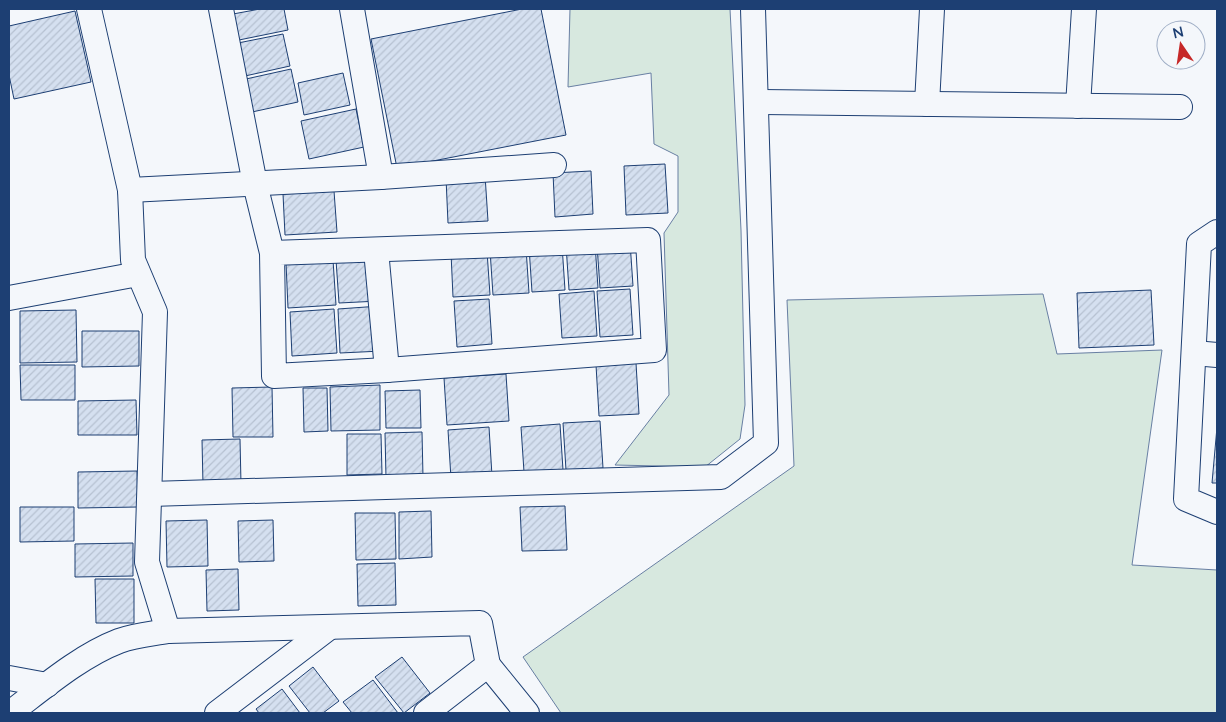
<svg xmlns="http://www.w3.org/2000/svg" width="1226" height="722" font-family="Lato,sans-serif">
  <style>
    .green { fill: #d7e8df; stroke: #687fa3 }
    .building { fill: url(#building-hatch); stroke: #1d3f73 }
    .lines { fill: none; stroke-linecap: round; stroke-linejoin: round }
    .street-casing { stroke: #1d3f73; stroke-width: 26 }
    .street { stroke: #f4f7fb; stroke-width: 24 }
  </style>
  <defs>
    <pattern id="building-hatch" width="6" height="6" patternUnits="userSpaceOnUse" patternTransform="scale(1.25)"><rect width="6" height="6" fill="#d5e0f0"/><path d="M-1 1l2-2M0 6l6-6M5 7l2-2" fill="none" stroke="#b6c1d1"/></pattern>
  </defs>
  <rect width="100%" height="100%" fill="#f4f7fb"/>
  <g class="green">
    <polygon points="570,9 730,9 741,230 745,405 740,439 705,467 615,465 669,395 664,233 678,212 678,156 654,144 651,73 568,87"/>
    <polygon points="1043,294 1057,354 1162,350 1132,565 1217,570 1217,713 561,713 523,657 794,466 787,300"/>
  </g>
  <g class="building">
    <polygon points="260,9 284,9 288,30 239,40 233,14"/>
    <polygon points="522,9 541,9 566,135 397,168 371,39"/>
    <polygon points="75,11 91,82 14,99 9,75 9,26"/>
    <polygon points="283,34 290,66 245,76 238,43"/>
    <polygon points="291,69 298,102 252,112 246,79"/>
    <polygon points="343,73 350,105 304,115 298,83"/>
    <polygon points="356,109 364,147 309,159 301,121"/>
    <polygon points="665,164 668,213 626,215 624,166"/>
    <polygon points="591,171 593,214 555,217 553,173"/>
    <polygon points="485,175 488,221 448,223 446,178"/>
    <polygon points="334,191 337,232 285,235 283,194"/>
    <polygon points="630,242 633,286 600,288 597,245"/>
    <polygon points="595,243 598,288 569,290 566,245"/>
    <polygon points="562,245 565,290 532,292 529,247"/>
    <polygon points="526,248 529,293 493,295 490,250"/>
    <polygon points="487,251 490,295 453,297 451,253"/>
    <polygon points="376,257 379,301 339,303 336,260"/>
    <polygon points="333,260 336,305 288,308 286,263"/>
    <polygon points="630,289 633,335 600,337 597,291"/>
    <polygon points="1151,290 1154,345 1079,348 1077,293"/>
    <polygon points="594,291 597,336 562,338 559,294"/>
    <polygon points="489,299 492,344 457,347 454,301"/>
    <polygon points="380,306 382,351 340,353 338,309"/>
    <polygon points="334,309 337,353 292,356 290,312"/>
    <polygon points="76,310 77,362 20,363 20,311"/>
    <polygon points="82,331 139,331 139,366 82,367"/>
    <polygon points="636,363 639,414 599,416 596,365"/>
    <polygon points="20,365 75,365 75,400 21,400"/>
    <polygon points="506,374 509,421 447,425 444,378"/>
    <polygon points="380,385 380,430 331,431 330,387"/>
    <polygon points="272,387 273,437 233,437 232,388"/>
    <polygon points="303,388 327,388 328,431 304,432"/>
    <polygon points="420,390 421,428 386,428 385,391"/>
    <polygon points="136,400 137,435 78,435 78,401"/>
    <polygon points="600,421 603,468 566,470 563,423"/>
    <polygon points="560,424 563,470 524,472 521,427"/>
    <polygon points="489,427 492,476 451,479 448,430"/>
    <polygon points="1217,427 1217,483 1212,483"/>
    <polygon points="422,432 423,477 386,478 385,433"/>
    <polygon points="347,434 381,434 382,474 347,475"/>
    <polygon points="240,439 241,484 203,485 202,440"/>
    <polygon points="137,471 138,507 78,508 78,472"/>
    <polygon points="565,506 567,550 522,551 520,507"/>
    <polygon points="20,507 74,507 74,541 20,542"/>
    <polygon points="431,511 432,557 399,559 399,512"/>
    <polygon points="355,513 395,513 396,559 356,560"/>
    <polygon points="207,520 208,566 167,567 166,521"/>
    <polygon points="273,520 274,561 239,562 238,521"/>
    <polygon points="133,543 133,576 75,577 75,544"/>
    <polygon points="395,563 396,605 358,606 357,564"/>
    <polygon points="238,569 239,610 207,611 206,570"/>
    <polygon points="95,579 134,579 134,623 96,623"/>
    <polygon points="402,657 430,693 404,713 375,677"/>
    <polygon points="313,667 339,701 323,713 310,713 289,686"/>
    <polygon points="373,680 398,713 352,713 343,702"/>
    <polygon points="282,689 300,713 259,713 256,709"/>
  </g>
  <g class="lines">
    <g class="street-casing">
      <g id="street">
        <polyline points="89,9 130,190 133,260 155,312 147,562 168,631"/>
        <polyline points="221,9 255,184 272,253 274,376 387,370 654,350 648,240 272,253"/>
        <polyline points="352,9 381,177"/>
        <polyline points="756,102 1180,107"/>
        <polyline points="927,104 932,9"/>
        <polyline points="1078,106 1084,9"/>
        <polyline points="130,190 381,177 554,165"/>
        <polyline points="1217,232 1199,244 1186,499 1217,512"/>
        <polyline points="376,250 387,370"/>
        <polyline points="9,298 138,274"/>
        <polyline points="1194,353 1217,355"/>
        <polyline points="150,494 721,477 766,443 753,9"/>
        <polyline points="488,665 527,713"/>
        <polyline points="9,678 47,685"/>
        <path d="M 10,713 C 43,688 80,656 119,641 C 135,635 151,634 168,631 L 480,623 L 488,665 L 426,713"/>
        <polyline points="217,713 330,627"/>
      </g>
    </g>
    <use href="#street" class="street"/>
  </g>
  <rect width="1226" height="722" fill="none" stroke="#1d3f73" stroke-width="20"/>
  <g transform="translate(1181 45) rotate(347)"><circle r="24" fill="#f4f7fb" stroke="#9eadc5"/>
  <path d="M0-4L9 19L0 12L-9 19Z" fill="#c62828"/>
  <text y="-8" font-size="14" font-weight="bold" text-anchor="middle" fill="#1d3f73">N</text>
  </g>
</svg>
